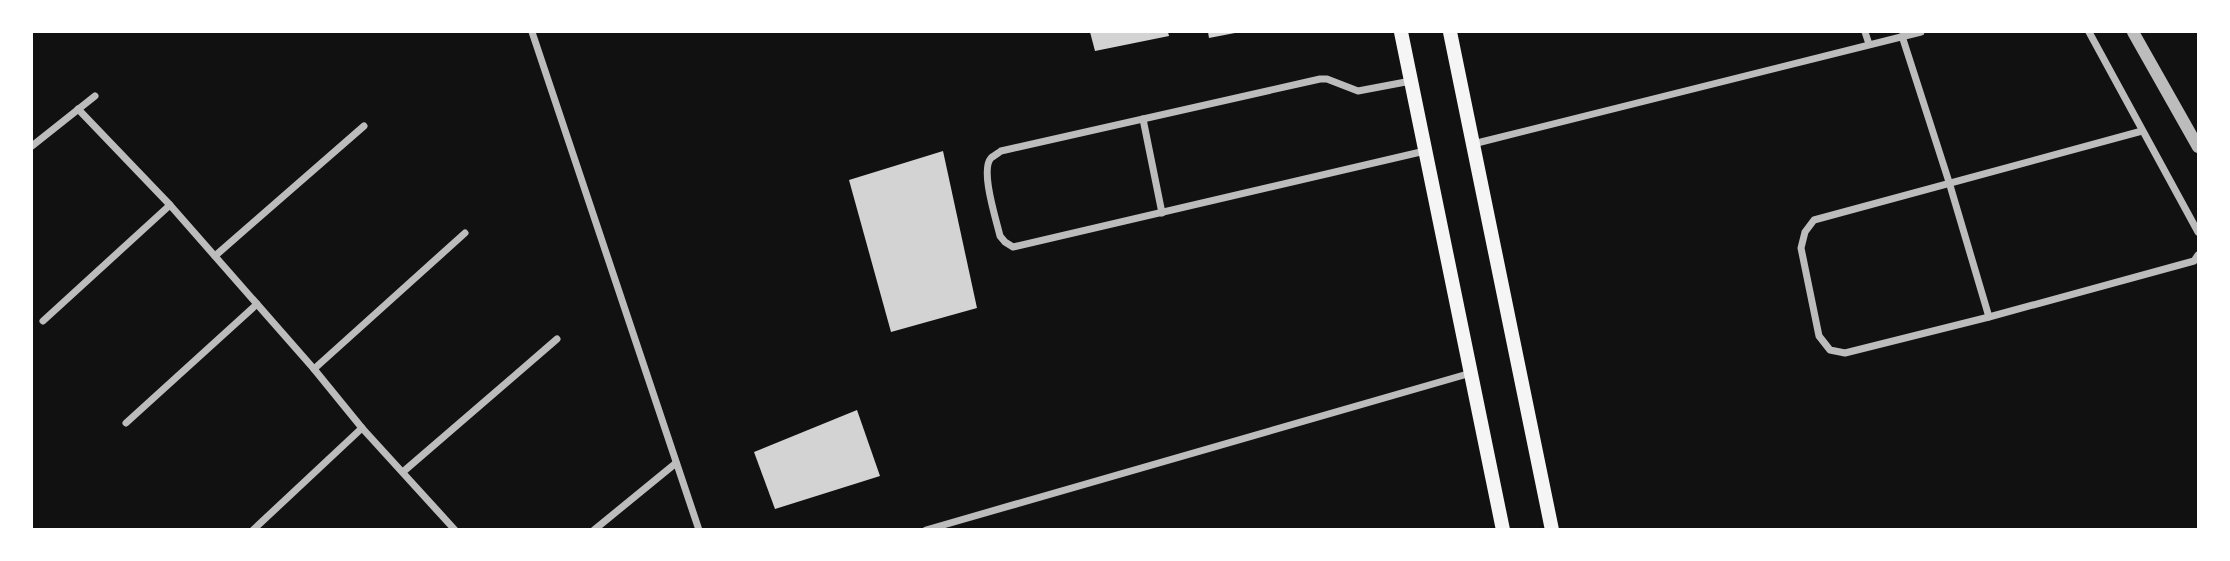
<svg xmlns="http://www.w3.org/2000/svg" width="2230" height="561" font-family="Ubuntu,sans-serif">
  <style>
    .building { fill: #d3d3d3 }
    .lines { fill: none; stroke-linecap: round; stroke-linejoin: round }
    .minor { stroke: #bcbcbc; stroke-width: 7 }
    .tertiary { stroke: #bcbcbc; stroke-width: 12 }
    .secondary { stroke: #f5f5f5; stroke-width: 14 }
  </style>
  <rect width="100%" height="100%" fill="#111"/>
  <g class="building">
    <polygon points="1090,32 1168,32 1169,36 1095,51"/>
    <polygon points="1208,32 1235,32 1235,33 1209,38"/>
    <polygon points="943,151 977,308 891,332 849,180"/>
    <polygon points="857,410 880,476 775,509 754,452"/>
  </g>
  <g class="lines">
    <g class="minor">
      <polyline points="532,32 699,530"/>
      <polyline points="1865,32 1869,44"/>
      <polyline points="2089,32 2198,232"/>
      <polyline points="1902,36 1949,182 1989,317"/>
      <path d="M 1411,81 L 1358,91 L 1327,79 L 1320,79 L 1001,151 C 1000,152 992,157 991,158 C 980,170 996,219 1000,236 L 1005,242 L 1013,247 L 1425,151"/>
      <polyline points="78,109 170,205 314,369 362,428 455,530"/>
      <polyline points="1143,119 1162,213"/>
      <polyline points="2142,131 1814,220 1805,232 1801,248 1819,336 1830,350 1845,353 1989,317 2194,261 2198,255"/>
      <polyline points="1473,144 1921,32"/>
      <polyline points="32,146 95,96"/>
      <polyline points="215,256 364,126"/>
      <polyline points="43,321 170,205"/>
      <polyline points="314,369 465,233"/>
      <polyline points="126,423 257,304"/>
      <polyline points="404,471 557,339"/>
      <polyline points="253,530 362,428"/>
      <polyline points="594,530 676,463"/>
      <polyline points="926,530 1471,373"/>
    </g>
    <polyline class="tertiary" points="2133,32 2198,147"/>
    <g class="secondary">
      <polyline points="1401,32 1503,530"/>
      <polyline points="1450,32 1552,530"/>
    </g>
  </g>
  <rect width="2230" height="561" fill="none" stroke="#ffffff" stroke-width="66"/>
</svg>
